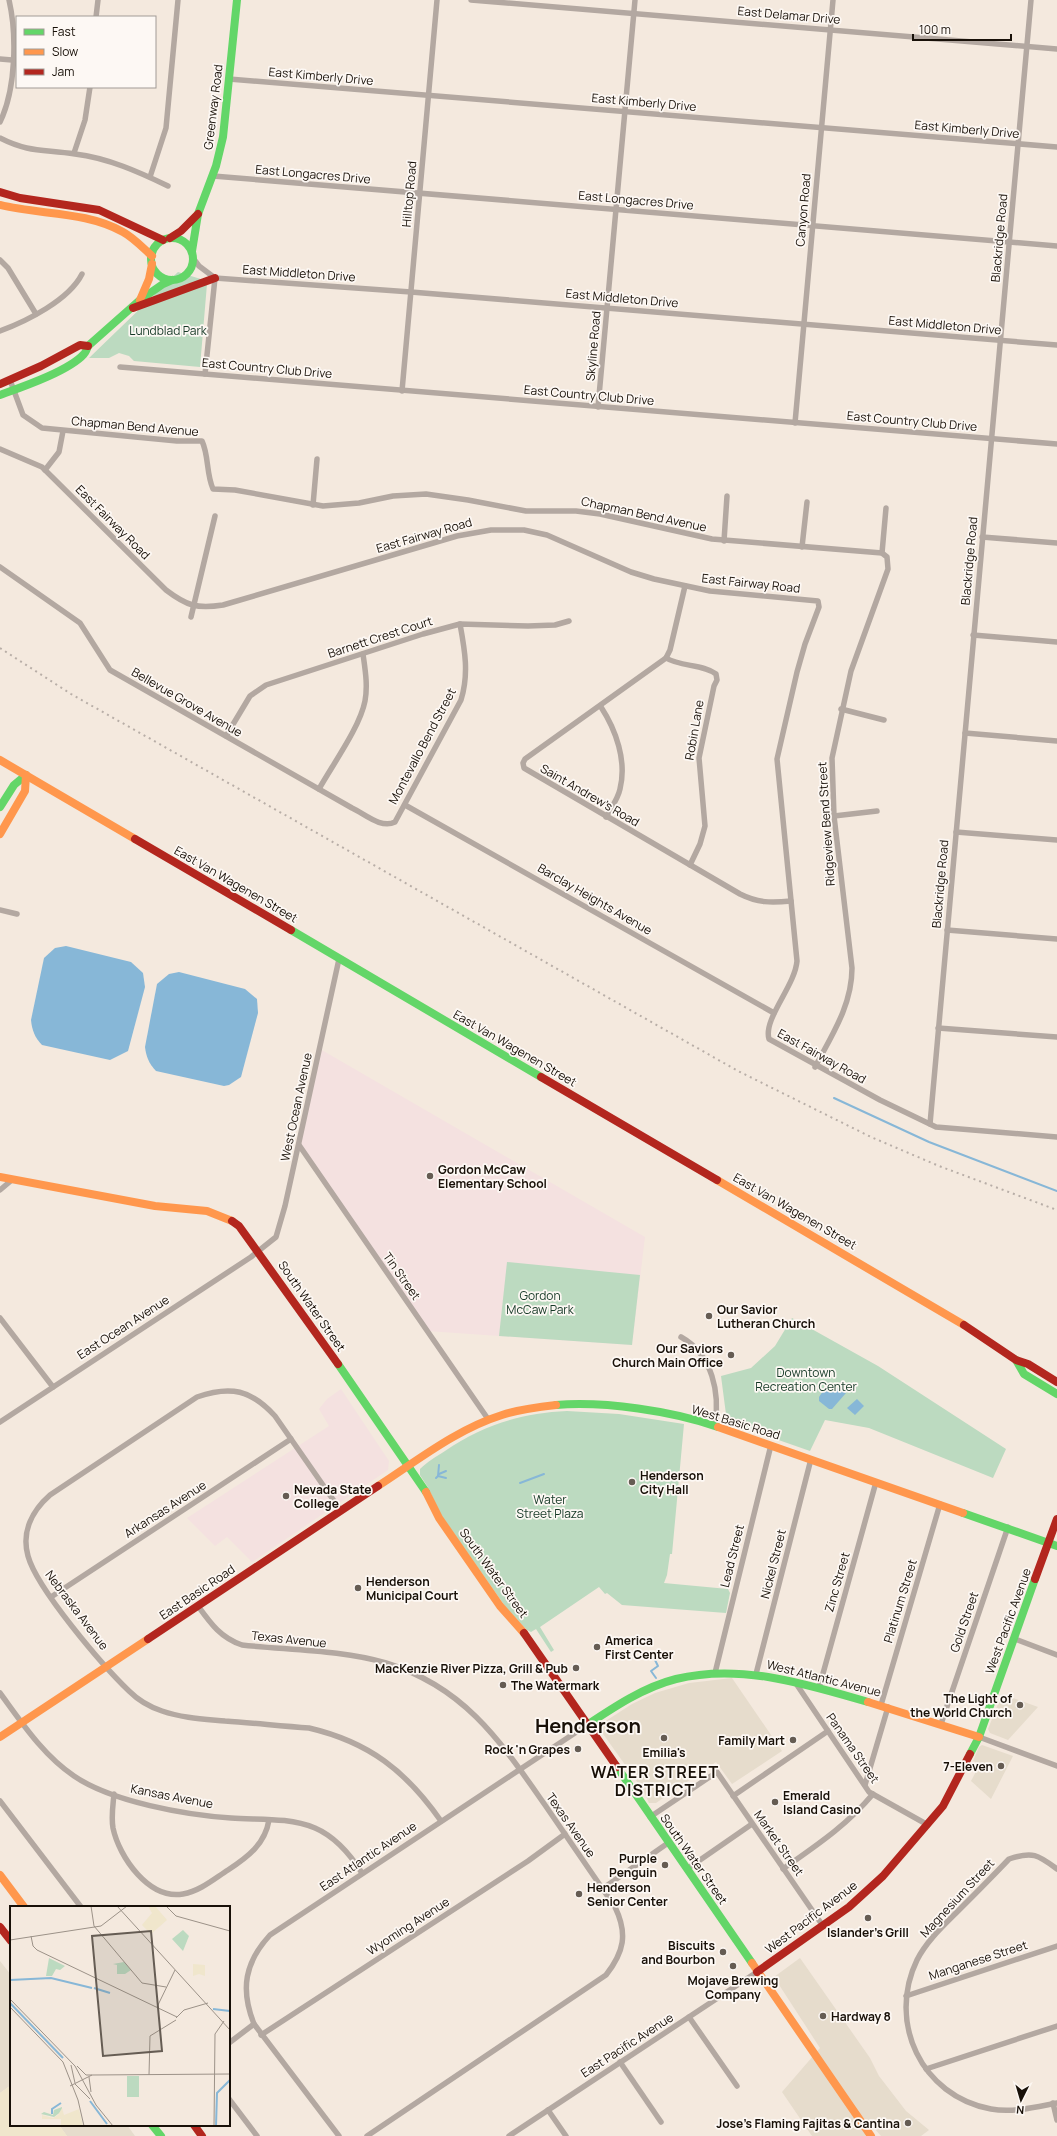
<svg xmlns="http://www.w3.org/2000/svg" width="1057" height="2136" font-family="Manrope,sans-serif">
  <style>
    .commercial { fill: #e6dccc }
    .education { fill: #f4e1e0 }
    .green { fill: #bcdac0 }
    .sand { fill: #f0e6cc }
    .water { fill: #87b7d7 }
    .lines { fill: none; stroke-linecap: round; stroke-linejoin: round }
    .stream { stroke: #87b7d7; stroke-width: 2 }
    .street { stroke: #b3a8a1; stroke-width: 5.5 }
    .fast { stroke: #63d668; stroke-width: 8 }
    .slow { stroke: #ff974d; stroke-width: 8 }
    .jam { stroke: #b3261e; stroke-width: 8 }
    .rail { stroke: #b8aea7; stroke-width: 2; stroke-dasharray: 2 4; stroke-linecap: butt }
    .poi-dot { fill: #655c53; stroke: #fdf8f4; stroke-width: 1.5 }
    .labels { text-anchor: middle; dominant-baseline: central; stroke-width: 3.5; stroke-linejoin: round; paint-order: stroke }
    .street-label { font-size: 12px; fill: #181008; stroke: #fdf8f4 }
    .park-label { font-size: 12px; fill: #143825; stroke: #fdf8f4 }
    .poi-label { font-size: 12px; font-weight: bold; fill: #181008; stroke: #fdf8f4; text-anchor: start }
    .district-label { font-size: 16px; font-weight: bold; letter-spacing: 1px; fill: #181008; stroke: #fdf8f4 }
    .town-label { font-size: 20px; font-weight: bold; fill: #181008; stroke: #fdf8f4 }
    .inset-river { fill: none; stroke: #87b7d7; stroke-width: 2 }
    .inset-road { fill: none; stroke: #9c9288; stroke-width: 1 }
    .view { fill: #655c53; fill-opacity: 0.15; stroke: #655c53; stroke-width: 2 }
    .inset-edge { fill: none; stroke: #181008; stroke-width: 2 }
  </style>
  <rect width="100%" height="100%" fill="#f4e9de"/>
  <g class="commercial">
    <polygon points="732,1678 782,1751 732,1784 716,1762 656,1803 649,1803 643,1790 601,1731 601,1724 632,1704 655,1693 689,1683"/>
    <polygon points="1002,1694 1038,1707 1008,1740 990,1733 988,1729"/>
    <polygon points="982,1745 1013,1756 991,1799 971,1781 980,1764 973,1761 979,1747"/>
    <polygon points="800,1958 870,2058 879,2076 906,2111 929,2130 921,2136 881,2136 874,2128 865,2136 812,2136 782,2092 820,2048 774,1977"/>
    <polygon points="0,1961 11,1975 11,2085 0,2093"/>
    <polygon points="59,2125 127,2125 135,2136 67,2136"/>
  </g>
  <g class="education">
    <polygon points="320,1049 645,1237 632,1345 427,1331 299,1145"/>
    <polygon points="341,1389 389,1461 388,1470 252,1562 227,1537 215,1546 187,1518 329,1426 319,1409 327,1399"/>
  </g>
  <g class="green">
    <polygon points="178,272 204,280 207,284 200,367 134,361 129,356 119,353 109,358 89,358"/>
    <polygon points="507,1262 640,1275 632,1345 499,1336"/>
    <polygon points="792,1318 878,1366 1006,1449 993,1478 869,1428 825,1420 810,1451 727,1422 721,1376 751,1368 775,1346"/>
    <path d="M 567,1411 L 619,1414 L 684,1424 L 672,1554 L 670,1554 L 667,1575 L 664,1583 L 728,1589 L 730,1593 L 726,1613 L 622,1605 L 607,1593 L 605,1594 L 599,1587 L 540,1627 L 554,1650 L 551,1652 L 536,1629 L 531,1632 L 527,1630 L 507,1609 L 439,1512 L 429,1489 L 420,1475 L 420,1469 C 427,1462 437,1456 445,1451 C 483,1425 522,1413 567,1411 Z"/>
  </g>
  <polygon class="sand" points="11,2085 11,2125 59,2125 67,2136 0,2136 0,2093"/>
  <g class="water">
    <path d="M 66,946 L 131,962 L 143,973 L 145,987 L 128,1051 L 110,1060 L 42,1045 C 35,1038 32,1030 31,1020 L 44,958 L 55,948 Z"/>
    <path d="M 179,972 L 245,989 L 257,999 L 258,1013 L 241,1077 L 229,1085 L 224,1086 L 156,1071 C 149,1064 146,1056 145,1047 L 157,984 L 169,974 Z"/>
    <polygon points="839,1387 846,1393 832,1409 829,1409 819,1401 819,1397 823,1391 834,1391"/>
    <polygon points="857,1399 864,1406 855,1415 847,1408"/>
  </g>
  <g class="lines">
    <g class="stream">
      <polyline points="834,1098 929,1142 1057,1191"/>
      <polyline points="439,1474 446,1471"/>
      <polyline points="438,1476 446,1478"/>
      <polyline points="436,1478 438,1476 439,1465"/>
      <polyline points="520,1483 544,1474"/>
      <polyline points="655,1660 658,1666 651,1671 656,1678"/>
    </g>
    <g class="street">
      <polyline points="471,0 1057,49"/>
      <polyline points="96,17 98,0"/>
      <polyline points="0,59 12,60"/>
      <polyline points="229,79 1057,147"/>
      <path d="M 0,122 C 16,89 17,35 9,0"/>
      <path d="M 0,138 C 29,153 45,149 75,154 C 108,158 139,172 168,186"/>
      <polyline points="74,153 85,120 90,87"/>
      <polyline points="213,176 1057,246"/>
      <polyline points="150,177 166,128 178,0"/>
      <polyline points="193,258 199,266 215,278 411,292 1057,345"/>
      <polyline points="0,260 8,268 36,314"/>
      <path d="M 0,331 C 27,321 69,300 82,274"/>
      <polyline points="120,367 1057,444"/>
      <polyline points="205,374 215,278"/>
      <path d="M 10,380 L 23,415 L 42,428 L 177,441 L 202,441 C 209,456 206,473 213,489 L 235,490 L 323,506 L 359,503 L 393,496 L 426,494 L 468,500 L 526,511 L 576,511 L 600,514 L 712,539 L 882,553 L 887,557 L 888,569 L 851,671 L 832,758 L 834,816 L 852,968 C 852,1005 832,1035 815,1067"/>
      <polyline points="402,391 437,0"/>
      <polyline points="598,407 635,0"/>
      <polyline points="795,423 833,0"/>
      <path d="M 0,449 L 42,467 L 166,590 C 187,606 197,609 223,605 L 457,536 L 491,530 L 524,530 L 547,535 L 631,572 L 654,579 L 710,591 L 818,601 L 819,607 L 805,644 L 797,672 L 777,759 L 797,961 C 795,986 763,1019 769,1039 L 880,1100 L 936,1127 L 1057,1137"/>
      <polyline points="45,470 59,452 63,431"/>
      <polyline points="313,505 317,459"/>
      <polyline points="982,537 1057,543"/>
      <polyline points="724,541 727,496"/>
      <polyline points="802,547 807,502"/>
      <polyline points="882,553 886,508"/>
      <path d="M 0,567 L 80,623 L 110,670 L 352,808 C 365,814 381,829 395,822 L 461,700 C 469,674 465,651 460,624"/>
      <path d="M 685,586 L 670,650 L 666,658 L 525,759 L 523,763 L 524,768 L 740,894 C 758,903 771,903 791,901"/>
      <polyline points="191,617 215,516"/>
      <polyline points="973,635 1057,642"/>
      <path d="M 666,658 C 681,667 703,664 716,674 L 717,680 L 714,686 L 699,758 L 705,826 L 700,844 L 690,865"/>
      <path d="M 601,707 C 616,730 627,761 620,789 C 618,799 611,808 606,817"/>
      <polyline points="841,709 884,720"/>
      <polyline points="965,733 1057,741"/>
      <polyline points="226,736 250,696 266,685 423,634 460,624 528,626 555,625 569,621"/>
      <path d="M 319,789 C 333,764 360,727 365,701 C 368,685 365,669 363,654"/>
      <polyline points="405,805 774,1013"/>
      <polyline points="834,816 877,811"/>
      <polyline points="956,832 1057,840"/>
      <polyline points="0,910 17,914"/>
      <polyline points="947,930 1057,939"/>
      <polyline points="938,1028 1057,1037"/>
      <polyline points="930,1124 1031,0"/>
      <polyline points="299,1145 488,1419"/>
      <polyline points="0,1190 13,1179"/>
      <polyline points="0,1318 53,1387"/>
      <path d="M 681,1337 C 713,1355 720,1393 715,1426"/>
      <polyline points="0,1422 251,1257 276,1237 285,1206 339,959"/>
      <path d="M 341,1511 L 275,1416 C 251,1390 231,1385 197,1397 L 50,1495 C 33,1510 21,1531 28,1556 C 37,1589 103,1666 129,1691 C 138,1700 150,1707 162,1711 C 182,1718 204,1719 225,1721 C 253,1723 281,1726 309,1728 C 369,1742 406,1771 441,1821"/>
      <polyline points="51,1597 291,1439"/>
      <path d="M 198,1606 C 211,1624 221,1638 242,1645 C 288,1650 343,1650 386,1663 C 465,1687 501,1742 545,1805 C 568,1839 592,1873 615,1907 C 628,1934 624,1952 606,1975 L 367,2136"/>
      <polyline points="1015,1639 1057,1655"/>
      <polyline points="715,1673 771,1445"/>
      <polyline points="756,1674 811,1459"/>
      <polyline points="795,1682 869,1792 928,1825"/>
      <polyline points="819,1688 876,1482"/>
      <path d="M 0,1693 C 22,1723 43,1755 74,1776 C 112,1802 186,1815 231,1818 C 259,1820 288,1817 315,1828 C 336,1837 350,1854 362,1873"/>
      <polyline points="881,1705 940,1504"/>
      <polyline points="941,1724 1008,1527"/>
      <polyline points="979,1737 1057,1766"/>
      <polyline points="865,1785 888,1707"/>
      <path d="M 114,1794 C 113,1805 111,1817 113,1828 C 119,1857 149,1900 183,1894 C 200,1891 214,1879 228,1870 C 248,1857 265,1844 269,1820"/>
      <polyline points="733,1796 828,1731"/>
      <polyline points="0,1801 81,1907"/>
      <polyline points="650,1817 717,1772 823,1926"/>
      <polyline points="687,1869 752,1824"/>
      <path d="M 783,1869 C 817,1845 846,1826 873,1794"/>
      <path d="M 1057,1869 C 1038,1855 1033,1851 1009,1859 C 992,1877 974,1895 956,1913 C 942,1927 926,1942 917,1960 C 887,2022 921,2096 991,2109 C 1013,2113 1036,2107 1057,2103"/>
      <polyline points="602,1889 668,1843"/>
      <polyline points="906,1996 1057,1946"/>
      <polyline points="689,2017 737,2086"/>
      <polyline points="261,2035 528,1861 565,1834"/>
      <polyline points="229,2043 254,2024"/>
      <polyline points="620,2062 661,2122"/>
      <polyline points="926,2069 1057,2026"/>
      <polyline points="229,2099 257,2136"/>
      <polyline points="1053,2103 1057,2120"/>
      <polyline points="548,2110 566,2136"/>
      <path d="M 339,2136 L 254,2024 C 240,1989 245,1962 270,1935 L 587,1725"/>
      <polyline points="509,2136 757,1972"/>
    </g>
    <g class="fast">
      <circle cx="172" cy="259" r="21"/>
      <polyline points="192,251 198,214 216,166 223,137 237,0"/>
      <path d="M 0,395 C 22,387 69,371 84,354 C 86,352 87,349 88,346 L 140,300 L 163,284 L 172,280"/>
      <polyline points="0,807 14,785 26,775"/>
      <polyline points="291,930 541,1077"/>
      <polyline points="1016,1360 1024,1374 1057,1394"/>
      <polyline points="338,1364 426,1492"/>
      <path d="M 556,1405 C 604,1401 673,1411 718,1427"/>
      <polyline points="963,1513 1057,1546"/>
      <path d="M 587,1725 C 614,1707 644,1687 676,1679 C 740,1663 806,1684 868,1702"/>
      <polyline points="970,1754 979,1737 1035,1579"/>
      <polyline points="617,1767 752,1963"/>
      <polyline points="152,2125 161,2136"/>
    </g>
    <g class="slow">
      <path d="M 0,205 C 40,215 86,211 123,232 C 134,238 143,248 152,256"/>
      <polyline points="140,300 149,279 152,264"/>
      <polyline points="0,760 135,839"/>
      <polyline points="0,834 25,791 26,775"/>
      <polyline points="0,1177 155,1206 207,1211 232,1221"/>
      <polyline points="717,1180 964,1325"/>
      <polyline points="718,1427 963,1513"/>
      <path d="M 378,1486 C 418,1460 457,1429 502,1415 C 520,1409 538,1407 556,1405"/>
      <polyline points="426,1492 439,1518 500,1606 524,1633"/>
      <polyline points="868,1702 979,1737"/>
      <polyline points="0,1737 148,1639"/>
      <polyline points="0,1875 24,1907"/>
      <polyline points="752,1963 871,2136"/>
    </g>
    <g class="jam">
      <polyline points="0,192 20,198 99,210 163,240"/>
      <polyline points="170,238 181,231 198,214"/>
      <polyline points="133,308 215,278"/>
      <polyline points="0,384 41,366 80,345 88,346"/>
      <polyline points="135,839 291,930"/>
      <polyline points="541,1077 717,1180"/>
      <polyline points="232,1221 239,1226 338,1364"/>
      <polyline points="964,1325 1016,1360 1028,1364 1057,1382"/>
      <polyline points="1035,1579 1057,1519"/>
      <polyline points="524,1633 617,1767"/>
      <polyline points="148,1639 378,1486"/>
      <polyline points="0,1927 11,1941"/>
      <polyline points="757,1972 849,1907 883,1876 943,1806 970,1754"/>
      <polyline points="194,2125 202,2136"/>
    </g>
    <polyline class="rail" points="0,648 71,694 738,1071 871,1137 939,1166 1057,1210"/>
  </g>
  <g class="poi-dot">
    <circle cx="430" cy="1176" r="4"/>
    <circle cx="709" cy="1316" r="4"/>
    <circle cx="731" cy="1355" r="4"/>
    <circle cx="632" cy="1482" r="4"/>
    <circle cx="286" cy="1496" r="4"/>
    <circle cx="358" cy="1588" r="4"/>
    <circle cx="597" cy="1647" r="4"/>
    <circle cx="576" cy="1668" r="4"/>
    <circle cx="503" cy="1685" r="4"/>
    <circle cx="1020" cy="1705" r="4"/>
    <circle cx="664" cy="1738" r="4"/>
    <circle cx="793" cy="1740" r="4"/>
    <circle cx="578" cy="1749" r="4"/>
    <circle cx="1001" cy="1766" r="4"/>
    <circle cx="775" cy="1802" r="4"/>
    <circle cx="665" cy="1865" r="4"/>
    <circle cx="579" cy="1894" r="4"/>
    <circle cx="868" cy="1918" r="4"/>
    <circle cx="723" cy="1952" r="4"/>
    <circle cx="733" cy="1966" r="4"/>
    <circle cx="823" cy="2016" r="4"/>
    <circle cx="908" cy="2123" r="4"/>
  </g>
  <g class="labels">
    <g class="street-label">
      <text transform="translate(789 15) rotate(5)">East Delamar Drive</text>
      <text transform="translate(321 76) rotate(5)">East Kimberly Drive</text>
      <text transform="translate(644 102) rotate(5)">East Kimberly Drive</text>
      <text transform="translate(213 107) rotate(-83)">Greenway Road</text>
      <text transform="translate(967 129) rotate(5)">East Kimberly Drive</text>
      <text transform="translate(313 174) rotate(5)">East Longacres Drive</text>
      <text transform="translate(409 194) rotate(-85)">Hilltop Road</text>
      <text transform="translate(636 200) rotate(5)">East Longacres Drive</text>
      <text transform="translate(803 210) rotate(-85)">Canyon Road</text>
      <text transform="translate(999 238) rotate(-85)">Blackridge Road</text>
      <text transform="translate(299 273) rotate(4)">East Middleton Drive</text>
      <text transform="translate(622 298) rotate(5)">East Middleton Drive</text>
      <text transform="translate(945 325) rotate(5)">East Middleton Drive</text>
      <text transform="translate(593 346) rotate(-85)">Skyline Road</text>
      <text transform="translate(267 368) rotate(5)">East Country Club Drive</text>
      <text transform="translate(589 395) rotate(5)">East Country Club Drive</text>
      <text transform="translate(912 421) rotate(5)">East Country Club Drive</text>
      <text transform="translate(135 426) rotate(5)">Chapman Bend Avenue</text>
      <text transform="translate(644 514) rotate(12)">Chapman Bend Avenue</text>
      <text transform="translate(113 522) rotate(45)">East Fairway Road</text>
      <text transform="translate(424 535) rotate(-16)">East Fairway Road</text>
      <text transform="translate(969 561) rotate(-85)">Blackridge Road</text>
      <text transform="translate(751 583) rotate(6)">East Fairway Road</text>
      <text transform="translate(380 637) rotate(-18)">Barnett Crest Court</text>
      <text transform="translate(187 702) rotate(30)">Bellevue Grove Avenue</text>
      <text transform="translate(694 730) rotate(-80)">Robin Lane</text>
      <text transform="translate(422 746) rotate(-62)">Montevallo Bend Street</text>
      <text transform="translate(590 795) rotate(30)">Saint Andrew's Road</text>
      <text transform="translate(826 824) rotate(-94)">Ridgeview Bend Street</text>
      <text transform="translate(236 884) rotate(30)">East Van Wagenen Street</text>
      <text transform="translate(940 884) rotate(-85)">Blackridge Road</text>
      <text transform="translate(595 899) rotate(30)">Barclay Heights Avenue</text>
      <text transform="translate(515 1048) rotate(30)">East Van Wagenen Street</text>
      <text transform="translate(822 1056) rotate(29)">East Fairway Road</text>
      <text transform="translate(296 1107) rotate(-78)">West Ocean Avenue</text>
      <text transform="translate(795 1211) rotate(30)">East Van Wagenen Street</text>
      <text transform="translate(402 1276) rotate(55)">Tin Street</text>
      <text transform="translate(312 1306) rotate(55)">South Water Street</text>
      <text transform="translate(123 1327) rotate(-33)">East Ocean Avenue</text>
      <text transform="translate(736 1422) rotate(17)">West Basic Road</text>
      <text transform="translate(165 1509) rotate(-33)">Arkansas Avenue</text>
      <text transform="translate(732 1556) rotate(-76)">Lead Street</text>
      <text transform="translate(773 1564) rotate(-76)">Nickel Street</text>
      <text transform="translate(494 1573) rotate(54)">South Water Street</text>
      <text transform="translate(837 1582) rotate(-74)">Zinc Street</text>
      <text transform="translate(197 1592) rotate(-34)">East Basic Road</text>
      <text transform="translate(900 1601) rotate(-73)">Platinum Street</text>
      <text transform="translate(77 1610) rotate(53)">Nebraska Avenue</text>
      <text transform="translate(1008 1621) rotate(-70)">West Pacific Avenue</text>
      <text transform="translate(964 1622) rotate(-71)">Gold Street</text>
      <text transform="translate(289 1639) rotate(6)">Texas Avenue</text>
      <text transform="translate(824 1678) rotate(14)">West Atlantic Avenue</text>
      <text transform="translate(853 1748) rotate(55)">Panama Street</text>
      <text transform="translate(172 1796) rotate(11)">Kansas Avenue</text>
      <text transform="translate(571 1825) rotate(55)">Texas Avenue</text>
      <text transform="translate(779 1843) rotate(55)">Market Street</text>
      <text transform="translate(368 1856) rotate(-34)">East Atlantic Avenue</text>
      <text transform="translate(694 1859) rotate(55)">South Water Street</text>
      <text transform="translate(957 1898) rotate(-47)">Magnesium Street</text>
      <text transform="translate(811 1917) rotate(-37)">West Pacific Avenue</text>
      <text transform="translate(408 1926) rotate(-33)">Wyoming Avenue</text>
      <text transform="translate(978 1960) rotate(-18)">Manganese Street</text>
      <text transform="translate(627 2045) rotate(-33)">East Pacific Avenue</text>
    </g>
    <g class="park-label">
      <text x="168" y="330">Lundblad Park</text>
      <text x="540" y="1295">Gordon<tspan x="540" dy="14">McCaw Park</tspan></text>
      <text x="806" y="1372">Downtown<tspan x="806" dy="14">Recreation Center</tspan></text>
      <text x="550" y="1499">Water<tspan x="550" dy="14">Street Plaza</tspan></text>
    </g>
    <g class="poi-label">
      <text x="438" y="1169">Gordon McCaw<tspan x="438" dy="14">Elementary School</tspan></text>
      <text x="717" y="1309">Our Savior<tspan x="717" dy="14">Lutheran Church</tspan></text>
      <text x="723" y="1348" text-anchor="end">Our Saviors<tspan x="723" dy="14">Church Main Office</tspan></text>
      <text x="640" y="1475">Henderson<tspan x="640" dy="14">City Hall</tspan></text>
      <text x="294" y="1489">Nevada State<tspan x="294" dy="14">College</tspan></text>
      <text x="366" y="1581">Henderson<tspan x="366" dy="14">Municipal Court</tspan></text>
      <text x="605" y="1640">America<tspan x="605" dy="14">First Center</tspan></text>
      <text x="568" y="1668" text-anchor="end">MacKenzie River Pizza, Grill &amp; Pub</text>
      <text x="511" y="1685">The Watermark</text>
      <text x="1012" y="1698" text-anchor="end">The Light of<tspan x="1012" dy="14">the World Church</tspan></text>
      <text x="785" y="1740" text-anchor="end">Family Mart</text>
      <text x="570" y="1749" text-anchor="end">Rock 'n Grapes</text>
      <text x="664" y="1752" text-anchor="middle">Emilia's</text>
      <text x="993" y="1766" text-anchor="end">7-Eleven</text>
      <text x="783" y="1795">Emerald<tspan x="783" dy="14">Island Casino</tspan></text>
      <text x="657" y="1858" text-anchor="end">Purple<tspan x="657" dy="14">Penguin</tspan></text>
      <text x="587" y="1887">Henderson<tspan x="587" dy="14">Senior Center</tspan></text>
      <text x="868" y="1932" text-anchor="middle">Islander's Grill</text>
      <text x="715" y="1945" text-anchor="end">Biscuits<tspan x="715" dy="14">and Bourbon</tspan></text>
      <text x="733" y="1980" text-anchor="middle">Mojave Brewing<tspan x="733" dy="14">Company</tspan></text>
      <text x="831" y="2016">Hardway 8</text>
      <text x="900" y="2123" text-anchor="end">Jose’s Flaming Fajitas &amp; Cantina</text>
    </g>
    <g class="district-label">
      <text x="655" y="1772">WATER STREET<tspan x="655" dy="18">DISTRICT</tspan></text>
    </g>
    <g class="town-label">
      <text x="588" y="1725">Henderson</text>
    </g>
  </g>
  <g transform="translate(10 1906)">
    <rect width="220" height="220" fill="#f4e9de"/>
    <path d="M 173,24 L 179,30 L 173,45 L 162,33 ZM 39,52 L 55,60 L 50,64 L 46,63 L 42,70 L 36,70 ZM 114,56 L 121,64 L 115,68 L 107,68 L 107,59 L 103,58 ZM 117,170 L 129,170 L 129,191 L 117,191 ZM 52,201 L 52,205 L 44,211 L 31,208 L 34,206 L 43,209 L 44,204 Z" fill="#bcdac0"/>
    <path d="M 138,0 L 145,0 L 157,14 L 141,28 L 132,19 L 142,7 ZM 183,58 L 195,59 L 195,70 L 189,68 L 183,70 ZM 52,202 L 54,209 L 69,203 L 73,220 L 51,220 L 51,213 L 32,213 L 32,209 L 43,212 L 48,209 Z" fill="#f0e6cc"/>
    <path class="inset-river" d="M 0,74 L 41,72 L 82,82M 84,82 L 100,87M 0,97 L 53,152M 203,103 L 220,105M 80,195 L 97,218M 42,208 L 42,203 L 51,197M 206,220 L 207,187 L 220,174"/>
    <path class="inset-road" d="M 81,0 L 84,20 L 132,77 L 156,81M 107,0 L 220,124M 156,0 L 166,10 L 220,25M 21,30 L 23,40 L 27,44 L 167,111M 0,34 L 91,20 L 117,0M 0,93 L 65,160 L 86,199 L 103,220M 0,101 L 53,156 L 68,194 L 74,220M 147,101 L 165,64M 166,112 L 174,104 L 198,97M 61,159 L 65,177M 67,160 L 76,169 L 82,169M 139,169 L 140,130 L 166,114M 79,171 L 81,186M 65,178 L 80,193M 60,180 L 82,169 L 220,168M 204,220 L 205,128 L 214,115"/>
    <path class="view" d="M 141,25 L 152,145 L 93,150 L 82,30 Z"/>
    <rect width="220" height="220" class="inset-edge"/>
  </g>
  <rect x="16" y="16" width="140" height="72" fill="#fdf8f4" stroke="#a19b96"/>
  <rect x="24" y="29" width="20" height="6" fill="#63d668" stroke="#a19b96"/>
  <text x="52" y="36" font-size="12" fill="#181008">Fast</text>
  <rect x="24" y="49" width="20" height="6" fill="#ff974d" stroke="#a19b96"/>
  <text x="52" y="56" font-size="12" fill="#181008">Slow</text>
  <rect x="24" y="69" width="20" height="6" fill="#b3261e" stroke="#a19b96"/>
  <text x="52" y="76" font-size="12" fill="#181008">Jam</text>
  <g transform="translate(1021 2100) rotate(185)" stroke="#fdf8f4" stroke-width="3" paint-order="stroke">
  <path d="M0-3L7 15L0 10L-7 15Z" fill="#181008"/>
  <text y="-6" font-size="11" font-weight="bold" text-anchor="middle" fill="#181008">N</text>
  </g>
  <path d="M913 34v6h98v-6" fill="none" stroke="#181008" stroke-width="2"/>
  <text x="919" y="34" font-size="12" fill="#181008" stroke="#fdf8f4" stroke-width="3" paint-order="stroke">100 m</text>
</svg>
